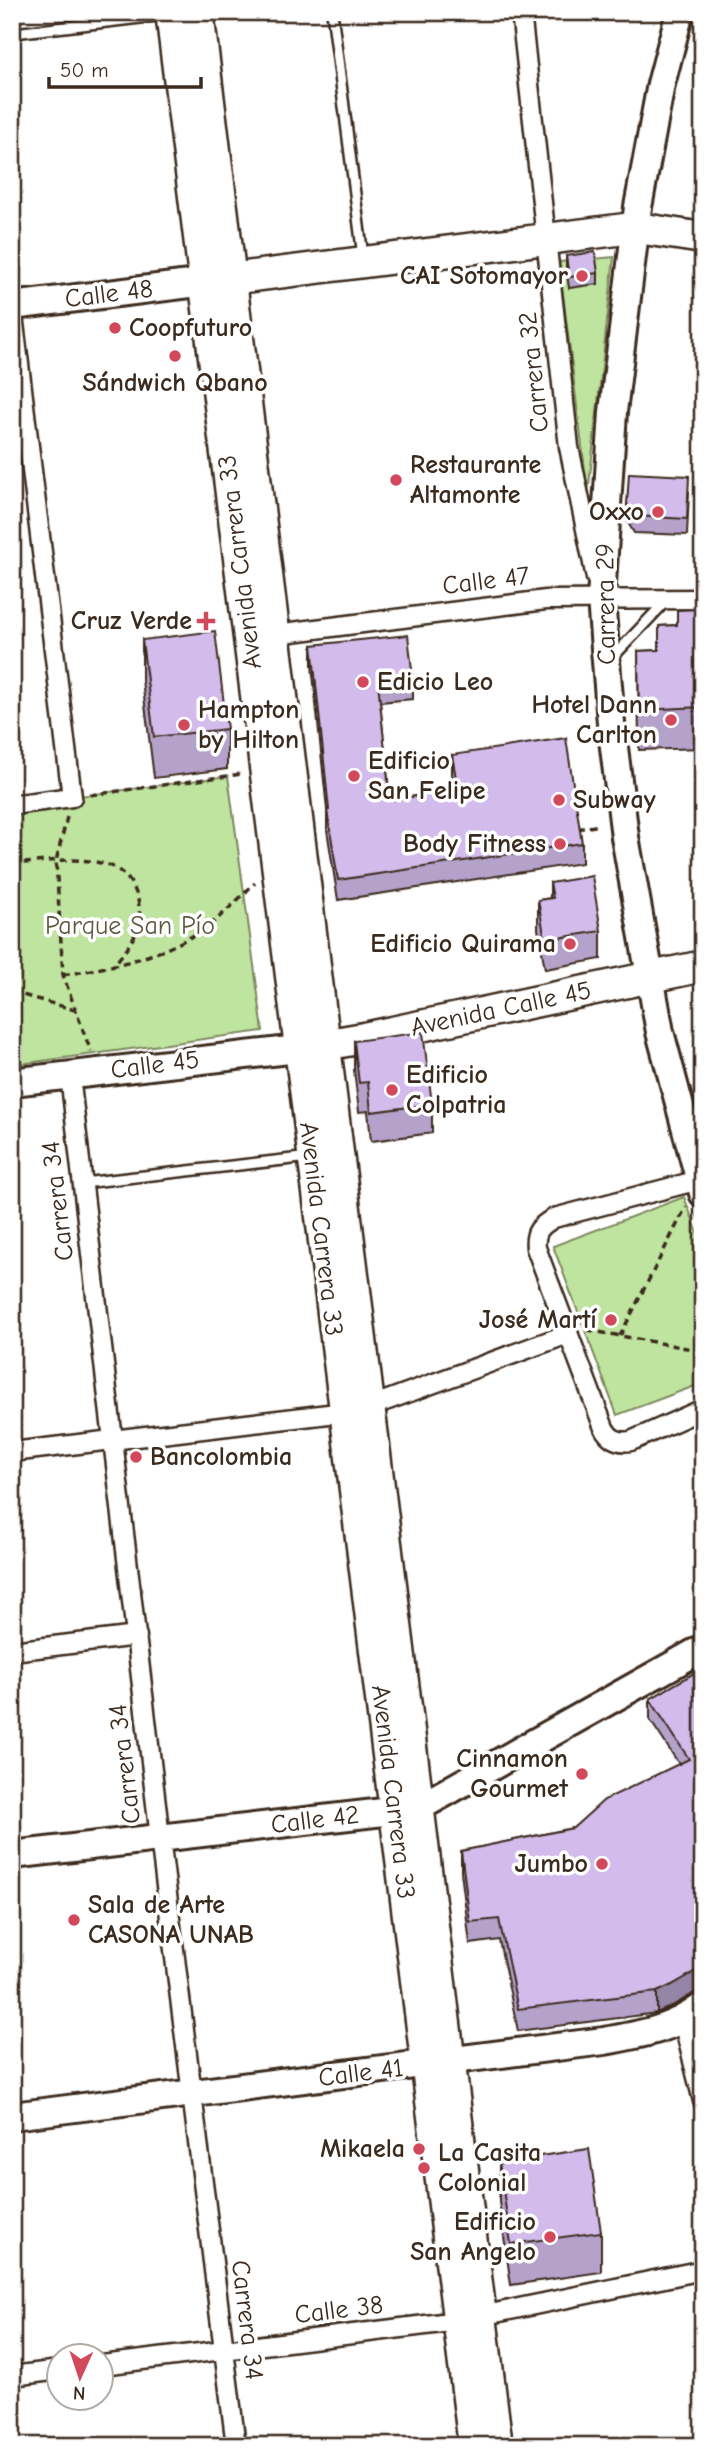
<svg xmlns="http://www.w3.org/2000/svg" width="715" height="2458" font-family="'Comic Neue',sans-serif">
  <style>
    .green { fill: #bfe49f; stroke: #7d875e; stroke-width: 2 }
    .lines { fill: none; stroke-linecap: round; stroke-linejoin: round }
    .lane-casing { stroke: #3b2a1e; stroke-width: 14 }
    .street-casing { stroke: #3b2a1e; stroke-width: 23 }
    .secondary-casing { stroke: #3b2a1e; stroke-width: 32 }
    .primary-casing { stroke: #3b2a1e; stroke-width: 35 }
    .path { stroke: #3b2a1e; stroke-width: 3.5; stroke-dasharray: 7 5; stroke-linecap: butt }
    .lane { stroke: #fff; stroke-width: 9 }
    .street { stroke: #fff; stroke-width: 18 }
    .secondary { stroke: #fff; stroke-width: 26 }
    .primary { stroke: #fff; stroke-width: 30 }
    .wall { fill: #b5a2cb; stroke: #3b2a1e; stroke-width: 2 }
    .shaded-wall { fill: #9484a5; stroke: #3b2a1e; stroke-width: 2 }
    .building { fill: #d3bcec; stroke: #3b2a1e; stroke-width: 2 }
    .poi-dot { fill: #d1495b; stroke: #fff; stroke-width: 2.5 }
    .labels { text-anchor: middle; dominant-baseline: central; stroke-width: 7; stroke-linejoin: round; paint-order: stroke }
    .poi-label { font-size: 26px; font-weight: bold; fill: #3b2a1e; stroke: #fff; text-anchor: end }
    .street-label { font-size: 26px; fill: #3b2a1e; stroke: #fff }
    .park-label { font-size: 26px; fill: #5c583e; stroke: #fff }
  </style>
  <rect width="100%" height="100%" fill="#fff"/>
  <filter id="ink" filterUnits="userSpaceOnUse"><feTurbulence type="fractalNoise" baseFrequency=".0143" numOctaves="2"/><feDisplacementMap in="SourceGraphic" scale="14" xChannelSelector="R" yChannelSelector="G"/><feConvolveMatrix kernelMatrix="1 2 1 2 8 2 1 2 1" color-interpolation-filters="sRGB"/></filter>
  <g filter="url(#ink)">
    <g class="green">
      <polygon points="614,257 588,494 559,262"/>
      <polygon points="228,776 263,1031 12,1065 12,805"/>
      <polygon points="684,1197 703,1246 703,1383 617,1415 553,1246"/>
    </g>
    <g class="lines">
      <g class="lane-casing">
        <g id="lane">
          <polyline points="332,12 363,257"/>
          <polyline points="14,33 166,15"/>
          <polyline points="612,658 667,600"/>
          <polyline points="83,1183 310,1157"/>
        </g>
      </g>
      <g class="street-casing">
        <g id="street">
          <polyline points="521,12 569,447 596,578"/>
          <polyline points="12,307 72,797 12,805"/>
          <polyline points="276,634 546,600 703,599"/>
          <polyline points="70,1076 160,1838 236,2446"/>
          <path d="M 699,1180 L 554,1218 C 540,1226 534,1232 536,1248 L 604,1428 C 610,1439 618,1443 631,1441 L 703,1409"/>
          <polyline points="369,1407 568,1334"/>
          <polyline points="12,1452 345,1412"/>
          <polyline points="12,1651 137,1636"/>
          <polyline points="683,2021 703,2101"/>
          <polyline points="481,2316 703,2270"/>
          <polyline points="102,2365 458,2321"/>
          <polyline points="12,2376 60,2370"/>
        </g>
      </g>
      <g class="secondary-casing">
        <g id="secondary">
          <polyline points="680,12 661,84 638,207 613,412 601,599 611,723 625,837 660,1032 703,1193"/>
          <polyline points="12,306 206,282"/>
          <polyline points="12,1082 298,1049"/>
          <polyline points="12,1855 418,1808 703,1648"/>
          <path d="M 12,2116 L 604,2041 C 642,2034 671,2030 703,2006"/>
        </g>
      </g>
      <g class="primary-casing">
        <g id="primary">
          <polyline points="171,12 474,2446"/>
          <path d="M 198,12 C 304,823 396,1635 497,2446"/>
          <polyline points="214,281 625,229 644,229 703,238"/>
          <polyline points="306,1048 364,1038 703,966"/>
        </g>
      </g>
      <g class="path">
        <polyline points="90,795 242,774"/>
        <polyline points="67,817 56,861 63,975 91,1052"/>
        <polyline points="577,829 600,825"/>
        <path d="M 12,864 C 41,862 76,856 105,864 C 133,872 145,902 137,930 C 132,943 122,955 113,966"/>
        <path d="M 63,975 C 111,967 159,958 202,930 C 221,918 238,899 255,883"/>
        <polyline points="12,992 75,1010"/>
        <polyline points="698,1215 703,1230"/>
        <polyline points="588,1330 703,1351"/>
        <polyline points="620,1336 686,1207"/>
      </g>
      <use href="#lane" class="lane"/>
      <use href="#street" class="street"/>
      <use href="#secondary" class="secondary"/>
      <use href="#primary" class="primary"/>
    </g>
    <g class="wall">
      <polygon points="566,256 598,273 598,284 569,288 566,268"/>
      <polygon points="689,492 687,535 634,533 627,521 627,504"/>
      <polygon points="703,609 703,748 639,750 638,651 659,650 659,626 677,625 677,610"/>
      <polygon points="142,640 227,729 227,769 154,778 142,680"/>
      <polygon points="312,645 413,679 413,699 380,702 390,800 455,790 452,775 452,755 582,843 582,863 338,900 327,830 327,810 312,665"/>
      <polygon points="550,883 601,931 601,959 545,969 538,929 538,900 550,898"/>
      <polygon points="354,1041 432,1104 432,1133 371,1141 368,1111 359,1112 354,1070"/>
      <polygon points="703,1668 703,1986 691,1995 672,2006 657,2013 518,2031 499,1940 470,1944 461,1872 461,1851 573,1828 679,1764 650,1720 650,1699"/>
      <polygon points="499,2162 601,2232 601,2272 511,2285 499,2202"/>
    </g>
    <polygon class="shaded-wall" points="703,1965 703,1986 691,1995 672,2006 657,2013 657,1992"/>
    <g class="building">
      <polygon points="595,252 598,273 569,277 566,256"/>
      <polygon points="629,473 689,476 687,519 634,516 627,504"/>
      <polygon points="703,609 703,707 639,710 638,651 659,650 659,626 677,625 677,610"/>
      <polygon points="215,631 227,729 154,737 142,640"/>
      <polygon points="408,635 413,679 378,682 390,800 458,790 452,755 566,738 582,843 338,880 327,810 329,810 312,645"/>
      <polygon points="592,876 601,931 545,940 538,900 553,898 550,883"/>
      <polygon points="423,1032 432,1104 371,1112 368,1082 359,1083 354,1041"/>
      <polygon points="703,1668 703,1965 691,1974 672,1985 657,1992 518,2009 499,1919 470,1922 461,1851 573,1828 604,1800 689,1759 650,1699"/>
      <polygon points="589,2149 601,2232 511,2244 499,2162"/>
    </g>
  </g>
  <g class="poi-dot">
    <circle cx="582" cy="276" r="7"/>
    <circle cx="115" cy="328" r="7"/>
    <circle cx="175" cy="356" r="7"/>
    <circle cx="396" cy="480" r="7"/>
    <circle cx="658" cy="512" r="7"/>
    <path d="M202.5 610.5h7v7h7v7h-7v7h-7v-7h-7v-7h7z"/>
    <circle cx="363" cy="682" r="7"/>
    <circle cx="671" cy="720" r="7"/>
    <circle cx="184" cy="725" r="7"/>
    <circle cx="354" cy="776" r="7"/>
    <circle cx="559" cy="800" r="7"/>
    <circle cx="560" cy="844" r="7"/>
    <circle cx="570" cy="944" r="7"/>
    <circle cx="392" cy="1090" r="7"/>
    <circle cx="611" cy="1320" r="7"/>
    <circle cx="136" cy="1457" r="7"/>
    <circle cx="582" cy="1774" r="7"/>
    <circle cx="602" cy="1864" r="7"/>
    <circle cx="74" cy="1920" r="7"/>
    <circle cx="419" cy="2149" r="7"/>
    <circle cx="424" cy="2168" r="7"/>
    <circle cx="550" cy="2237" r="7"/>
  </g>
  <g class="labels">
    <g class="poi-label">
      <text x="568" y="276">CAI Sotomayor</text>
      <text x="129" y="328" text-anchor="start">Coopfuturo</text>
      <text x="175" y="383" text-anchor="middle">Sándwich Qbano</text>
      <text x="410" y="465" text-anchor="start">Restaurante<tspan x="410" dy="30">Altamonte</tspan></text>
      <text x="644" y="512">Oxxo</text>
      <text x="192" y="621">Cruz Verde</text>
      <text x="377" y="682" text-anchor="start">Edicio Leo</text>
      <text x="657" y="705">Hotel Dann<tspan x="657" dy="30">Carlton</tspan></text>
      <text x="198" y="710" text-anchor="start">Hampton<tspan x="198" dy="30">by Hilton</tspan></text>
      <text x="368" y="761" text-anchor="start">Edificio<tspan x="368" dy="30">San Felipe</tspan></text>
      <text x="573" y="800" text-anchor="start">Subway</text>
      <text x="546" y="844">Body Fitness</text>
      <text x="556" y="944">Edificio Quirama</text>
      <text x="406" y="1075" text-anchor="start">Edificio<tspan x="406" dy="30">Colpatria</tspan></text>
      <text x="597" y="1320">José Martí</text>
      <text x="150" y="1457" text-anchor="start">Bancolombia</text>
      <text x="568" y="1759">Cinnamon<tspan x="568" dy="30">Gourmet</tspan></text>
      <text x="588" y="1864">Jumbo</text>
      <text x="88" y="1905" text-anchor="start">Sala de Arte<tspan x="88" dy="30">CASONA UNAB</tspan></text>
      <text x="405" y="2149">Mikaela</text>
      <text x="438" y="2153" text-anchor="start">La Casita<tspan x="438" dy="30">Colonial</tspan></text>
      <text x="536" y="2222">Edificio<tspan x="536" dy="30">San Angelo</tspan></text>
    </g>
    <g class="street-label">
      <text transform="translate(109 294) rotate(-7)">Calle 48</text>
      <text transform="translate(534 372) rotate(-96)">Carrera 32</text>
      <text transform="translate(240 562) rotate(-97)">Avenida Carrera 33</text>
      <text transform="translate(486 581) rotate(-7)">Calle 47</text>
      <text transform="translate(606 604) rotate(-91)">Carrera 29</text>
      <text transform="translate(501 1009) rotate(-12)">Avenida Calle 45</text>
      <text transform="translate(155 1065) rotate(-7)">Calle 45</text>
      <text transform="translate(58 1201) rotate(-97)">Carrera 34</text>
      <text transform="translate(321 1229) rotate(83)">Avenida Carrera 33</text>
      <text transform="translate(125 1764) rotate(-97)">Carrera 34</text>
      <text transform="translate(393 1792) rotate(83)">Avenida Carrera 33</text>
      <text transform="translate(315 1820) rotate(-7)">Calle 42</text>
      <text transform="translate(361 2073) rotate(-7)">Calle 41</text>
      <text transform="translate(339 2310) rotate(-7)">Calle 38</text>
      <text transform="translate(247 2320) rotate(83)">Carrera 34</text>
    </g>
    <g class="park-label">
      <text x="130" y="926">Parque San Pío</text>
    </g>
  </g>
  <rect width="715" height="2458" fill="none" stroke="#fff" stroke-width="42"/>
  <rect x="21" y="21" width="673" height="2416" fill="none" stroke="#3b2a1e" stroke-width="2.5" filter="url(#ink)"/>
  <g transform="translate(80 2377) rotate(183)"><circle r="33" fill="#ffffff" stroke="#b1aaa5" stroke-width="2"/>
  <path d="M0-5L12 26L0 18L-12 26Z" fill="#d1495b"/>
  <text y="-10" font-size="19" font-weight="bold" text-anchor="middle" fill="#3b2a1e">N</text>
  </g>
  <path d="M49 77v10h152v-10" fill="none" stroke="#3b2a1e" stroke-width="3.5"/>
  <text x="60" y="77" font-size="21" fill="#3b2a1e" stroke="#ffffff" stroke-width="5" paint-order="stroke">50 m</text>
</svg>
